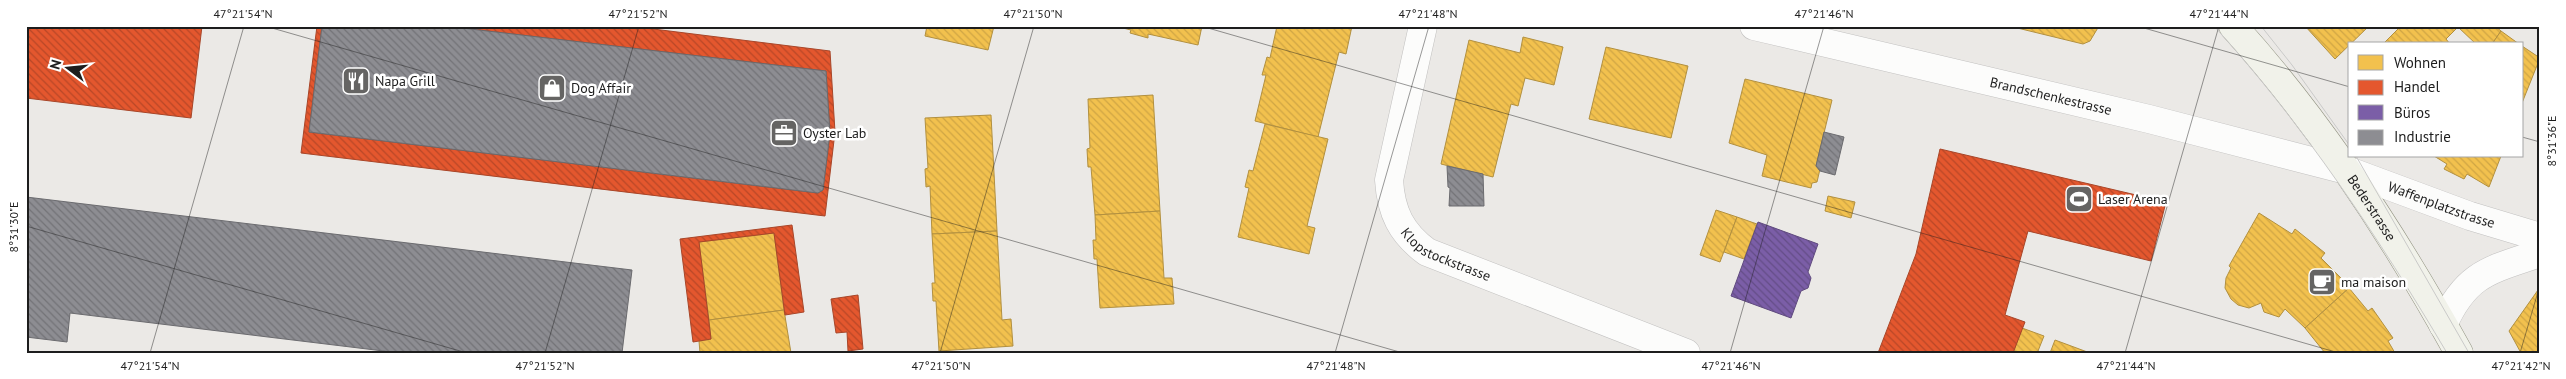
<svg xmlns="http://www.w3.org/2000/svg" width="2566" height="379" font-family="'PT Sans',sans-serif">
  <style>
    .homes { fill: url(#homes-back-hatch); stroke: #b2903f }
    .shops { fill: url(#shops-back-hatch); stroke: #a84629 }
    .offices { fill: url(#offices-back-hatch); stroke: #5f4a7e }
    .industry { fill: url(#industry-back-hatch); stroke: #6b6b6f }
    .lines { fill: none; stroke-linecap: round; stroke-linejoin: round }
    .minor-casing { stroke: #c2c1c0; stroke-width: 29 }
    .tertiary-casing { stroke: #c2c1c0; stroke-width: 29 }
    .secondary-casing { stroke: #919280; stroke-width: 29 }
    .minor { stroke: #fcfcfb; stroke-width: 28 }
    .tertiary { stroke: #fcfcfb; stroke-width: 28 }
    .secondary { stroke: #f1f2ea; stroke-width: 28 }
    .tram { stroke: #cacac9; stroke-width: 1 }
    .ticks { fill: none; stroke: #1d1d1d; stroke-width: 1; stroke-opacity: 0.45 }
    .labels { text-anchor: middle; dominant-baseline: central; stroke-width: 5; stroke-linejoin: round; paint-order: stroke }
    .poi-label { font-size: 14px; fill: #1d1d1d; stroke: #fff; text-anchor: start }
    .street-label { font-size: 14px; fill: #1d1d1d; stroke: #fff }
    .neatline { fill: none; stroke: #1d1d1d; stroke-width: 2 }
    .ticks-label { font-size: 12px; text-anchor: middle; fill: #1d1d1d }
  </style>
  <defs>
    <pattern id="homes-back-hatch" width="6" height="6" patternUnits="userSpaceOnUse" patternTransform="scale(1.25)"><rect width="6" height="6" fill="#f2c14e"/><path d="M-1 5l2 2M0 0l6 6M5-1l2 2" fill="none" stroke="#cfa544"/></pattern>
    <pattern id="shops-back-hatch" width="6" height="6" patternUnits="userSpaceOnUse" patternTransform="scale(1.25)"><rect width="6" height="6" fill="#e4572e"/><path d="M-1 5l2 2M0 0l6 6M5-1l2 2" fill="none" stroke="#b84727"/></pattern>
    <pattern id="offices-back-hatch" width="6" height="6" patternUnits="userSpaceOnUse" patternTransform="scale(1.25)"><rect width="6" height="6" fill="#7b5ea7"/><path d="M-1 5l2 2M0 0l6 6M5-1l2 2" fill="none" stroke="#644d87"/></pattern>
    <pattern id="industry-back-hatch" width="6" height="6" patternUnits="userSpaceOnUse" patternTransform="scale(1.25)"><rect width="6" height="6" fill="#8d8d92"/><path d="M-1 5l2 2M0 0l6 6M5-1l2 2" fill="none" stroke="#737377"/></pattern>
  </defs>
  <rect width="100%" height="100%" fill="#ebe9e6"/>
  <g class="homes">
    <polygon points="927,26 994,26 988,50 925,36"/>
    <polygon points="1115,26 1202,26 1198,45 1148,34 1148,38 1130,33 1131,30"/>
    <polygon points="1277,26 1352,26 1346,54 1339,52 1318,137 1255,121 1266,75 1262,75 1267,57 1270,58"/>
    <polygon points="2009,26 2099,26 2090,41 2083,44"/>
    <polygon points="2305,26 2369,26 2335,59"/>
    <polygon points="2401,26 2495,26 2501,31 2492,44 2476,44 2458,27 2446,39 2450,44 2383,44"/>
    <polygon points="2501,31 2519,44 2492,44"/>
    <polygon points="1523,37 1563,47 1554,85 1525,78 1518,106 1511,104 1493,177 1441,164 1469,40 1520,53"/>
    <polygon points="2522,46 2540,58 2522,103"/>
    <polygon points="1606,47 1688,66 1671,138 1589,119"/>
    <polygon points="1745,79 1832,100 1816,166 1820,169 1817,182 1812,183 1811,188 1762,176 1767,155 1729,143"/>
    <polygon points="1153,95 1160,211 1095,215 1091,167 1088,167 1087,149 1090,148 1088,99"/>
    <polygon points="991,115 997,231 932,234 930,186 926,187 925,169 928,168 925,118"/>
    <polygon points="1265,124 1328,139 1307,226 1315,228 1309,254 1238,237 1249,188 1245,187 1249,170 1253,171"/>
    <polygon points="2434,156 2501,156 2489,187 2467,174 2464,179 2444,169 2447,164"/>
    <polygon points="1828,196 1855,202 1851,218 1825,211"/>
    <polygon points="1716,210 1737,217 1720,262 1700,255"/>
    <polygon points="1160,211 1164,278 1172,278 1174,304 1100,308 1097,259 1094,259 1093,240 1096,240 1095,215"/>
    <polygon points="2259,213 2292,234 2295,229 2325,253 2321,258 2350,287 2305,328 2285,309 2279,317 2264,312 2261,303 2249,308 2238,305 2231,299 2225,288 2226,278 2231,268 2229,266"/>
    <polygon points="1737,217 1757,224 1744,259 1724,252"/>
    <polygon points="997,231 1002,320 1011,319 1013,346 939,351 936,301 933,301 932,283 935,283 932,234"/>
    <polygon points="774,233 784,310 709,320 699,242"/>
    <polygon points="2349,288 2368,311 2372,308 2393,338 2388,341 2395,353 2325,353 2305,328"/>
    <polygon points="2538,290 2540,353 2521,353 2509,331"/>
    <polygon points="784,310 791,353 700,353 699,341 711,339 709,320"/>
    <polygon points="2022,328 2044,336 2038,351 2043,353 2013,353"/>
    <polygon points="2055,340 2090,353 2050,353"/>
  </g>
  <g class="shops">
    <polygon points="26,26 202,26 191,118 26,98"/>
    <polygon points="317,26 322,26 309,132 818,193 823,190 830,133 826,71 445,26 629,26 830,51 835,132 825,216 301,153"/>
    <polygon points="1940,149 2166,202 2151,261 2028,231 2005,315 2025,322 2013,353 1878,353 1916,254"/>
    <polygon points="792,225 804,312 785,315 774,233 699,242 711,339 693,342 680,239"/>
    <polygon points="858,295 863,349 848,351 847,332 836,333 831,299"/>
  </g>
  <polygon class="offices" points="1758,222 1818,244 1808,272 1811,278 1808,288 1801,291 1791,318 1731,296"/>
  <g class="industry">
    <polygon points="322,26 445,26 826,71 830,133 823,190 818,193 309,132"/>
    <polygon points="1824,132 1844,137 1835,175 1820,171 1816,166"/>
    <polygon points="1447,166 1483,174 1484,206 1449,206 1450,188 1448,187"/>
    <polygon points="26,197 632,270 622,353 400,353 70,313 67,342 26,337"/>
  </g>
  <g class="lines">
    <g class="minor-casing">
      <g id="minor">
        <path id="s1" d="M 1423,26 L 1389,180 C 1391,212 1401,233 1427,252 L 1686,353"/>
      </g>
    </g>
    <g class="tertiary-casing">
      <g id="tertiary">
        <path id="s2" d="M 1754,26 L 2149,119 L 2346,170 L 2470,216 L 2540,237"/>
        <path d="M 2443,325 C 2466,273 2490,270 2540,253"/>
      </g>
    </g>
    <g class="secondary-casing">
      <g id="secondary">
        <path id="s3" d="M 2233,26 C 2322,124 2395,237 2459,353"/>
      </g>
    </g>
    <use href="#minor" class="minor"/>
    <use href="#tertiary" class="tertiary"/>
    <use href="#secondary" class="secondary"/>
    <g class="tram">
      <path d="M 2214,26 C 2304,125 2379,238 2447,353"/>
      <polyline points="2261,26 2292,65 2350,146"/>
      <polyline points="2356,156 2469,353"/>
    </g>
  </g>
  <path class="ticks" d="M 265,26 L 1403,353M 1201,26 L 2339,353M 2137,26 L 2350,87M 2522,137 L 2540,142M 26,226 L 467,353M 150,353 L 244,26M 545,353 L 639,26M 940,353 L 1034,26M 1335,353 L 1429,26M 1730,353 L 1824,26M 2125,353 L 2219,26M 2520,353 L 2540,285"/>
  <defs>
    <g id="restaurant-square" transform="scale(1.4375)"><rect x="-9" y="-9" width="18" height="18" rx="4" fill="#656463" stroke="#fff"/><path d="M-5-6h1v4h1v-4h1v4h1v-4h1v5L-1.5 .5V6h-2V.5L-5-1ZM5-6V6H3V1.5H1.5Q1.5-4 5-6Z" fill="#fff"/></g>
    <g id="shop-square" transform="scale(1.4375)"><rect x="-9" y="-9" width="18" height="18" rx="4" fill="#656463" stroke="#fff"/><path d="M-5-2.5h2.3a2.7 3.5 0 0 1 5.4 0H5L5.5 6h-11ZM-1.5-2.5h3a1.5 2.3 0 0 0-3 0Z" fill="#fff"/></g>
    <g id="office-square" transform="scale(1.4375)"><rect x="-9" y="-9" width="18" height="18" rx="4" fill="#656463" stroke="#fff"/><path d="M-6-3h4V-5.5h4V-3h4V5H-6ZM-1-4.5V-3h2v-1.5ZM-6 0V1H6V0Z" fill="#fff"/></g>
    <g id="stadium-square" transform="scale(1.4375)"><rect x="-9" y="-9" width="18" height="18" rx="4" fill="#656463" stroke="#fff"/><path d="M0-5a6.5 5 0 1 0 0 10a6.5 5 0 1 0 0-10ZM-3.5-1.8h7v3.6h-7Z" fill="#fff"/></g>
    <g id="cafe-square" transform="scale(1.4375)"><rect x="-9" y="-9" width="18" height="18" rx="4" fill="#656463" stroke="#fff"/><path d="M-5.5-4.5H6V0H3Q3 3.5 0 3.5H-2.5Q-5.5 3.5-5.5 0ZM3-3.2v2h1.7v-2ZM-6 4.5H4V6H-6Z" fill="#fff"/></g>
  </defs>
  <g fill-rule="evenodd">
    <use href="#restaurant-square" x="356" y="81"/>
    <use href="#shop-square" x="552" y="88"/>
    <use href="#office-square" x="784" y="133"/>
    <use href="#stadium-square" x="2079" y="199"/>
    <use href="#cafe-square" x="2322" y="282"/>
  </g>
  <g class="labels">
    <g class="poi-label">
      <text x="375" y="81">Napa Grill</text>
      <text x="571" y="88">Dog Affair</text>
      <text x="803" y="133">Oyster Lab</text>
      <text x="2098" y="199">Laser Arena</text>
      <text x="2341" y="282">ma maison</text>
    </g>
    <g class="street-label">
      <text stroke="none"><textPath href="#s2" startOffset="305">Brandschenkestrasse</textPath></text>
      <text stroke="none"><textPath href="#s2" startOffset="711">Waffenplatzstrasse</textPath></text>
      <text stroke="none"><textPath href="#s3" startOffset="229">Bederstrasse</textPath></text>
      <text stroke="none"><textPath href="#s1" startOffset="260">Klopstockstrasse</textPath></text>
    </g>
  </g>
  <rect width="2566" height="379" fill="none" stroke="#ffffff" stroke-width="55"/>
  <rect x="2348" y="42" width="175" height="115" fill="#ffffff" stroke="#a5a5a5"/>
  <rect x="2358" y="55" width="25" height="15" fill="#f2c14e" stroke="#a5a5a5"/>
  <text x="2394" y="68" font-size="15" fill="#1d1d1d">Wohnen</text>
  <rect x="2358" y="80" width="25" height="15" fill="#e4572e" stroke="#a5a5a5"/>
  <text x="2394" y="92" font-size="15" fill="#1d1d1d">Handel</text>
  <rect x="2358" y="105" width="25" height="15" fill="#7b5ea7" stroke="#a5a5a5"/>
  <text x="2394" y="118" font-size="15" fill="#1d1d1d">Büros</text>
  <rect x="2358" y="130" width="25" height="15" fill="#8d8d92" stroke="#a5a5a5"/>
  <text x="2394" y="142" font-size="15" fill="#1d1d1d">Industrie</text>
  <g transform="translate(68 68) rotate(286)" stroke="#ffffff" stroke-width="4" paint-order="stroke">
  <path d="M0-4L9 19L0 12L-9 19Z" fill="#1d1d1d"/>
  <text y="-8" font-size="14" font-weight="bold" text-anchor="middle" fill="#1d1d1d">N</text>
  </g>
  <rect x="28" y="28" width="2510" height="324" class="neatline"/>
  <g class="ticks-label">
    <text x="243" y="18">47°21'54"N</text>
    <text x="638" y="18">47°21'52"N</text>
    <text x="1033" y="18">47°21'50"N</text>
    <text x="1428" y="18">47°21'48"N</text>
    <text x="1824" y="18">47°21'46"N</text>
    <text x="2219" y="18">47°21'44"N</text>
    <text transform="translate(2552 141) rotate(-90)" y="4">8°31'36"E</text>
    <text transform="translate(14 227) rotate(-90)" y="4">8°31'30"E</text>
    <text x="150" y="370">47°21'54"N</text>
    <text x="545" y="370">47°21'52"N</text>
    <text x="941" y="370">47°21'50"N</text>
    <text x="1336" y="370">47°21'48"N</text>
    <text x="1731" y="370">47°21'46"N</text>
    <text x="2126" y="370">47°21'44"N</text>
    <text x="2521" y="370">47°21'42"N</text>
  </g>
</svg>
